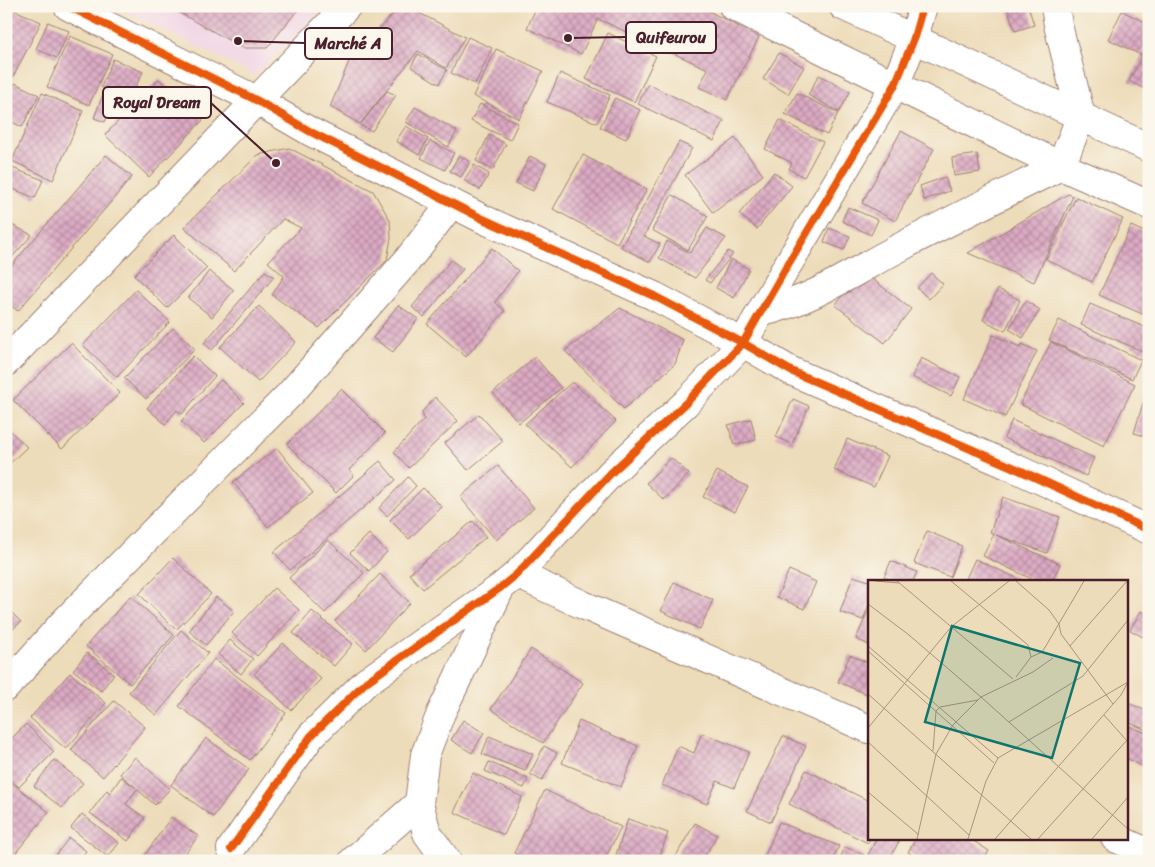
<svg xmlns="http://www.w3.org/2000/svg" width="1155" height="867" font-family="Sriracha,sans-serif">
  <style>
    .built { fill: #f0d0e4 }
    .building { fill: url(#building-cross-hatch) }
    .lines { fill: none; stroke-linecap: round; stroke-linejoin: round }
    .minor-casing { stroke: #9c7e72; stroke-width: 30 }
    .minor { stroke: #fff; stroke-width: 28 }
    .cycleway-casing { stroke: #fbf7ec; stroke-width: 11 }
    .cycleway { stroke: #e8590c; stroke-width: 8 }
    .inset-road { fill: none; stroke: #ac9080; stroke-width: 1 }
    .view { fill: #0f766e; fill-opacity: 0.15; stroke: #0f766e; stroke-width: 2.5 }
    .inset-edge { fill: none; stroke: #4a1f2b; stroke-width: 2.5 }
    .leader { fill: none; stroke: #4a1f2b; stroke-width: 2 }
    .callout-dot { fill: #4a1f2b; stroke: #fbf7ec; stroke-width: 2 }
    .callout { fill: #fbf7ec; stroke: #4a1f2b; stroke-width: 2 }
    .callout-label { font-size: 16px; text-anchor: middle; font-weight: bold; fill: #4a1f2b }
  </style>
  <defs>
    <pattern id="building-cross-hatch" width="8" height="8" patternUnits="userSpaceOnUse" patternTransform="scale(1.25)"><rect width="8" height="8" fill="#dbaac3"/><path d="M0 0l8 8M0 8l8-8" fill="none" stroke="#b48a9f"/></pattern>
  </defs>
  <rect width="100%" height="100%" fill="#fbf7ec"/>
  <filter id="ink" filterUnits="userSpaceOnUse"><feTurbulence type="fractalNoise" baseFrequency=".02" numOctaves="2"/><feDisplacementMap in="SourceGraphic" scale="10" xChannelSelector="R" yChannelSelector="G"/><feConvolveMatrix kernelMatrix="1 2 1 2 8 2 1 2 1" color-interpolation-filters="sRGB"/></filter>
  <filter id="wash" filterUnits="userSpaceOnUse"><feTurbulence type="fractalNoise" baseFrequency=".0096" numOctaves="4" result="noise"/><feDisplacementMap in="SourceGraphic" scale="20" xChannelSelector="R" yChannelSelector="G"/><feGaussianBlur stdDeviation="1.12" result="paint"/><feColorMatrix in="noise" values="0 0 0 0 0 0 0 0 0 0 0 0 0 0 0 0 0 1.4 0 .05"/><feComposite in="paint" operator="in"/></filter>
  <g filter="url(#wash)">
    <rect width="100%" height="100%" fill="#eddcb9"/>
    <polygon class="built" points="115,6 326,6 255,75"/>
    <g id="blocks">
      <g class="building">
        <polygon points="6,6 41,22 13,77 6,74"/>
        <polygon points="167,6 301,6 267,48 243,48"/>
        <polygon points="401,6 406,6 465,37 446,68 418,51 360,124 330,107 351,57"/>
        <polygon points="537,6 699,6 759,37 727,100 699,87 708,69 598,19 581,54 527,28"/>
        <polygon points="1007,6 1028,6 1034,25 1015,31"/>
        <polygon points="1122,11 1149,24 1149,37 1141,55 1108,39"/>
        <polygon points="48,22 69,31 57,58 36,49"/>
        <polygon points="608,33 656,56 634,102 586,79"/>
        <polygon points="70,36 112,54 89,105 47,87"/>
        <polygon points="468,37 492,48 475,84 451,73"/>
        <polygon points="496,49 543,71 519,119 473,96"/>
        <polygon points="1144,52 1149,54 1149,91 1129,81"/>
        <polygon points="779,53 804,67 788,94 763,79"/>
        <polygon points="418,54 447,70 439,84 411,67"/>
        <polygon points="113,59 143,72 129,100 101,87"/>
        <polygon points="560,73 610,95 597,123 547,102"/>
        <polygon points="819,75 850,92 839,112 808,95"/>
        <polygon points="159,79 203,120 149,177 105,135"/>
        <polygon points="15,83 39,95 22,127 6,119 6,101"/>
        <polygon points="648,84 724,121 714,141 638,104"/>
        <polygon points="387,91 396,95 372,131 360,125"/>
        <polygon points="42,93 83,111 53,180 12,161"/>
        <polygon points="797,93 838,113 827,135 785,114"/>
        <polygon points="103,94 114,99 105,122 94,118"/>
        <polygon points="615,98 640,110 626,139 600,127"/>
        <polygon points="480,104 518,123 510,140 471,121"/>
        <polygon points="415,107 457,131 448,147 406,122"/>
        <polygon points="780,120 823,142 804,177 789,169 792,163 765,149"/>
        <polygon points="406,126 428,139 419,155 396,141"/>
        <polygon points="901,131 934,149 895,221 862,203"/>
        <polygon points="489,135 506,144 493,170 476,161"/>
        <polygon points="735,138 763,175 713,213 685,175"/>
        <polygon points="430,141 454,153 445,170 421,158"/>
        <polygon points="679,142 692,148 644,236 660,244 650,262 621,247"/>
        <polygon points="289,148 373,191 390,220 391,238 387,260 319,328 272,295 284,276 268,262 301,228 283,219 234,271 184,227 258,155"/>
        <polygon points="977,154 980,172 954,176 952,158"/>
        <polygon points="106,155 132,177 18,311 6,302 6,272"/>
        <polygon points="459,155 470,162 461,177 450,171"/>
        <polygon points="583,155 647,189 617,243 553,209"/>
        <polygon points="530,156 546,164 533,191 516,183"/>
        <polygon points="474,165 489,174 480,190 464,180"/>
        <polygon points="10,167 43,180 35,198 6,186 6,176"/>
        <polygon points="774,172 792,186 757,229 739,214"/>
        <polygon points="945,177 950,191 924,200 920,186"/>
        <polygon points="1068,194 1073,196 1034,282 968,253"/>
        <polygon points="672,195 708,216 688,250 652,230"/>
        <polygon points="1076,197 1123,219 1092,282 1046,259"/>
        <polygon points="848,207 878,220 871,235 842,221"/>
        <polygon points="6,222 32,235 6,264"/>
        <polygon points="1131,226 1149,234 1149,317 1099,295"/>
        <polygon points="707,228 726,238 695,278 659,258 667,241 690,253"/>
        <polygon points="829,228 850,236 844,250 824,242"/>
        <polygon points="174,235 207,268 167,308 134,275"/>
        <polygon points="492,248 518,271 495,302 505,311 466,357 427,324"/>
        <polygon points="728,251 733,254 710,283 705,280"/>
        <polygon points="731,259 749,269 734,298 716,288"/>
        <polygon points="451,260 463,269 424,317 412,307"/>
        <polygon points="209,271 234,290 212,317 188,298"/>
        <polygon points="265,271 274,277 212,350 204,343"/>
        <polygon points="862,271 911,309 885,343 835,305"/>
        <polygon points="931,273 943,284 929,299 917,288"/>
        <polygon points="998,289 1020,300 1005,331 983,320"/>
        <polygon points="136,290 170,322 117,377 83,345"/>
        <polygon points="1026,301 1040,310 1023,338 1009,329"/>
        <polygon points="1090,304 1149,329 1149,354 1081,325"/>
        <polygon points="398,305 418,319 393,352 373,338"/>
        <polygon points="259,306 296,342 258,382 220,347"/>
        <polygon points="620,308 683,340 675,364 624,409 565,351"/>
        <polygon points="1059,320 1141,360 1132,379 1049,340"/>
        <polygon points="173,328 195,349 146,399 124,378"/>
        <polygon points="993,335 1020,347 1022,344 1037,351 1005,417 964,399"/>
        <polygon points="1051,342 1135,384 1104,446 1020,404"/>
        <polygon points="71,343 120,393 62,449 13,400"/>
        <polygon points="193,356 215,376 182,414 177,410 165,424 147,408"/>
        <polygon points="535,357 561,388 519,423 493,393"/>
        <polygon points="921,358 960,377 951,396 912,377"/>
        <polygon points="221,380 244,403 204,443 181,421"/>
        <polygon points="572,382 616,421 572,467 525,424"/>
        <polygon points="341,389 385,433 349,470 354,475 336,493 287,444"/>
        <polygon points="435,397 458,421 409,468 394,452 424,419 422,412"/>
        <polygon points="793,399 809,406 792,444 776,437"/>
        <polygon points="1143,403 1149,405 1149,437 1134,433"/>
        <polygon points="479,414 503,441 468,470 445,443"/>
        <polygon points="751,419 756,440 734,445 728,425"/>
        <polygon points="1012,420 1094,458 1086,476 1004,438"/>
        <polygon points="6,427 27,447 6,467"/>
        <polygon points="847,439 888,456 874,487 834,470"/>
        <polygon points="277,448 313,493 268,527 233,482"/>
        <polygon points="671,458 689,474 664,500 646,483"/>
        <polygon points="380,461 396,480 290,570 274,552"/>
        <polygon points="498,466 534,508 496,540 460,497"/>
        <polygon points="717,471 748,487 735,512 703,497"/>
        <polygon points="408,477 416,486 387,516 379,508"/>
        <polygon points="423,488 442,507 409,539 390,520"/>
        <polygon points="1003,497 1060,517 1047,553 996,535 1060,564 1052,581 1036,581 983,556 994,534 990,532"/>
        <polygon points="473,521 486,537 423,589 409,574"/>
        <polygon points="927,531 962,546 950,577 914,563"/>
        <polygon points="369,534 387,552 369,571 350,553"/>
        <polygon points="328,540 364,573 325,613 289,578"/>
        <polygon points="173,558 211,594 176,630 139,594"/>
        <polygon points="975,559 1017,578 1016,581 965,581"/>
        <polygon points="891,561 917,572 913,581 894,581 884,577"/>
        <polygon points="789,570 816,582 804,609 777,597"/>
        <polygon points="380,574 410,603 366,650 335,621"/>
        <polygon points="853,576 869,581 869,604 863,620 840,612"/>
        <polygon points="674,582 713,600 700,629 661,611"/>
        <polygon points="274,588 299,610 257,656 232,633"/>
        <polygon points="130,596 174,635 130,684 86,646"/>
        <polygon points="216,597 234,611 206,645 189,631"/>
        <polygon points="6,607 21,622 6,635"/>
        <polygon points="869,609 869,645 856,639"/>
        <polygon points="312,611 353,644 334,666 293,633"/>
        <polygon points="1141,611 1149,616 1149,627 1143,637 1130,630"/>
        <polygon points="181,630 208,653 156,715 129,692"/>
        <polygon points="230,640 253,659 241,674 218,654"/>
        <polygon points="283,643 321,679 291,710 254,674"/>
        <polygon points="531,649 583,683 543,743 491,709"/>
        <polygon points="87,653 114,674 101,691 73,670"/>
        <polygon points="850,655 869,663 869,695 838,682"/>
        <polygon points="214,659 286,713 250,760 179,706"/>
        <polygon points="70,673 106,703 66,749 30,718"/>
        <polygon points="114,701 145,727 103,777 71,750"/>
        <polygon points="1126,702 1149,712 1149,731 1126,721"/>
        <polygon points="463,720 484,733 472,753 451,740"/>
        <polygon points="579,721 638,746 621,787 562,763"/>
        <polygon points="26,724 54,752 19,787 6,775 6,744"/>
        <polygon points="1126,725 1149,734 1149,750 1142,766 1126,758"/>
        <polygon points="702,733 749,752 734,788 717,781 707,804 662,785 678,746 694,753"/>
        <polygon points="489,736 533,754 525,771 482,754"/>
        <polygon points="783,736 806,746 771,822 747,811"/>
        <polygon points="206,738 249,769 213,817 171,785"/>
        <polygon points="544,746 557,753 542,781 530,774"/>
        <polygon points="135,757 170,789 155,805 137,789 126,804 145,818 128,841 90,813 107,790 110,793 121,777 136,788 120,774"/>
        <polygon points="54,760 83,783 62,808 34,786"/>
        <polygon points="489,762 528,779 524,788 485,771"/>
        <polygon points="806,770 869,801 870,838 868,843 789,804"/>
        <polygon points="473,773 522,797 504,835 454,812"/>
        <polygon points="6,778 49,812 9,861 6,861"/>
        <polygon points="545,790 621,827 604,861 529,861 514,853"/>
        <polygon points="82,814 119,843 108,857 71,828"/>
        <polygon points="171,817 198,836 180,861 141,861"/>
        <polygon points="628,819 668,833 658,861 614,861"/>
        <polygon points="779,822 839,846 832,861 763,861"/>
        <polygon points="695,823 717,835 702,861 673,861"/>
        <polygon points="69,838 86,851 78,861 51,861"/>
        <polygon points="877,838 901,838 888,861 865,861"/>
        <polygon points="916,838 969,838 989,851 983,861 922,861 908,852"/>
        <polygon points="845,847 864,855 861,861 839,861"/>
      </g>
    </g>
  </g>
  <g filter="url(#ink)">
    <use href="#blocks" fill-opacity="0" stroke="#9c7e72" stroke-width="1"/>
    <g class="lines">
      <g class="minor-casing">
        <g id="minor">
          <polyline points="68,6 256,100 311,132 483,219 654,296 743,343 787,266 895,85 913,41 923,6"/>
          <polyline points="733,6 1061,166 1149,205"/>
          <polyline points="843,6 1149,148"/>
          <path d="M 762,312 C 811,301 853,272 897,249 C 951,220 1006,193 1061,166 L 1081,116 L 1058,25 L 1055,6"/>
          <polyline points="6,362 347,6"/>
          <polyline points="517,574 583,605 869,729"/>
          <polyline points="6,687 64,622 290,394 406,262 452,203"/>
          <polyline points="1115,838 1149,853"/>
          <polyline points="231,849 311,736 366,682 500,588 517,574 611,473 686,403 743,343 791,371 1017,469 1149,530"/>
          <polyline points="353,861 419,803"/>
          <polyline points="447,861 427,833 419,803 425,755 441,713 500,589"/>
        </g>
      </g>
      <use href="#minor" class="minor"/>
      <g class="cycleway-casing">
        <g id="cycleway">
          <polyline points="68,6 256,100 311,132 483,219 654,296 743,343 787,266 895,85 913,41 923,6"/>
          <polyline points="231,849 311,736 366,682 500,588 517,574 611,473 686,403 743,343 791,371 1017,469 1149,530"/>
        </g>
      </g>
      <use href="#cycleway" class="cycleway"/>
    </g>
  </g>
  <g transform="translate(868 580)">
    <rect width="260" height="260" fill="#eddcb9"/>
    <path class="inset-road" d="M 7,1 L 31,3M 29,1 L 145,99M 83,1 L 160,65 L 163,77 L 148,97M 148,1 L 181,30 L 191,44 L 193,54 L 245,124M 0,24 L 41,55 L 113,117 L 165,92 L 185,78M 0,66 L 130,178M 202,66 L 259,1M 0,71 L 126,183M 163,77 L 174,72 L 179,64 L 216,1M 0,114 L 163,259M 236,135 L 260,162M 141,142 L 215,96 L 260,40M 0,148 L 83,47 L 141,1M 0,162 L 101,255M 65,171 L 68,131 L 72,127 L 110,120M 0,212 L 51,255M 49,259 L 68,174 L 85,145 L 113,117 L 260,249M 100,259 L 118,201 L 130,178 L 260,102M 127,259 L 253,115 L 260,102M 170,259 L 260,159M 224,259 L 260,217"/>
    <path class="view" d="M 84,46 L 212,83 L 184,178 L 57,142 Z"/>
    <rect width="260" height="260" class="inset-edge"/>
  </g>
  <path class="leader" d="M568 38L626 37M238 41L305 43M276 163L211 103"/>
  <g class="callout-dot">
    <circle cx="568" cy="38" r="5"/>
    <circle cx="238" cy="41" r="5"/>
    <circle cx="276" cy="163" r="5"/>
  </g>
  <g class="callout">
    <rect x="626" y="22" width="90" height="31" rx="5"/>
    <rect x="305" y="28" width="87" height="31" rx="5"/>
    <rect x="103" y="87" width="108" height="31" rx="5"/>
  </g>
  <g class="callout-label">
    <text x="671" y="43">Quifeurou</text>
    <text x="348" y="49">Marché A</text>
    <text x="157" y="108">Royal Dream</text>
  </g>
  <rect width="1155" height="867" fill="none" stroke="#fbf7ec" stroke-width="25"/>
</svg>
